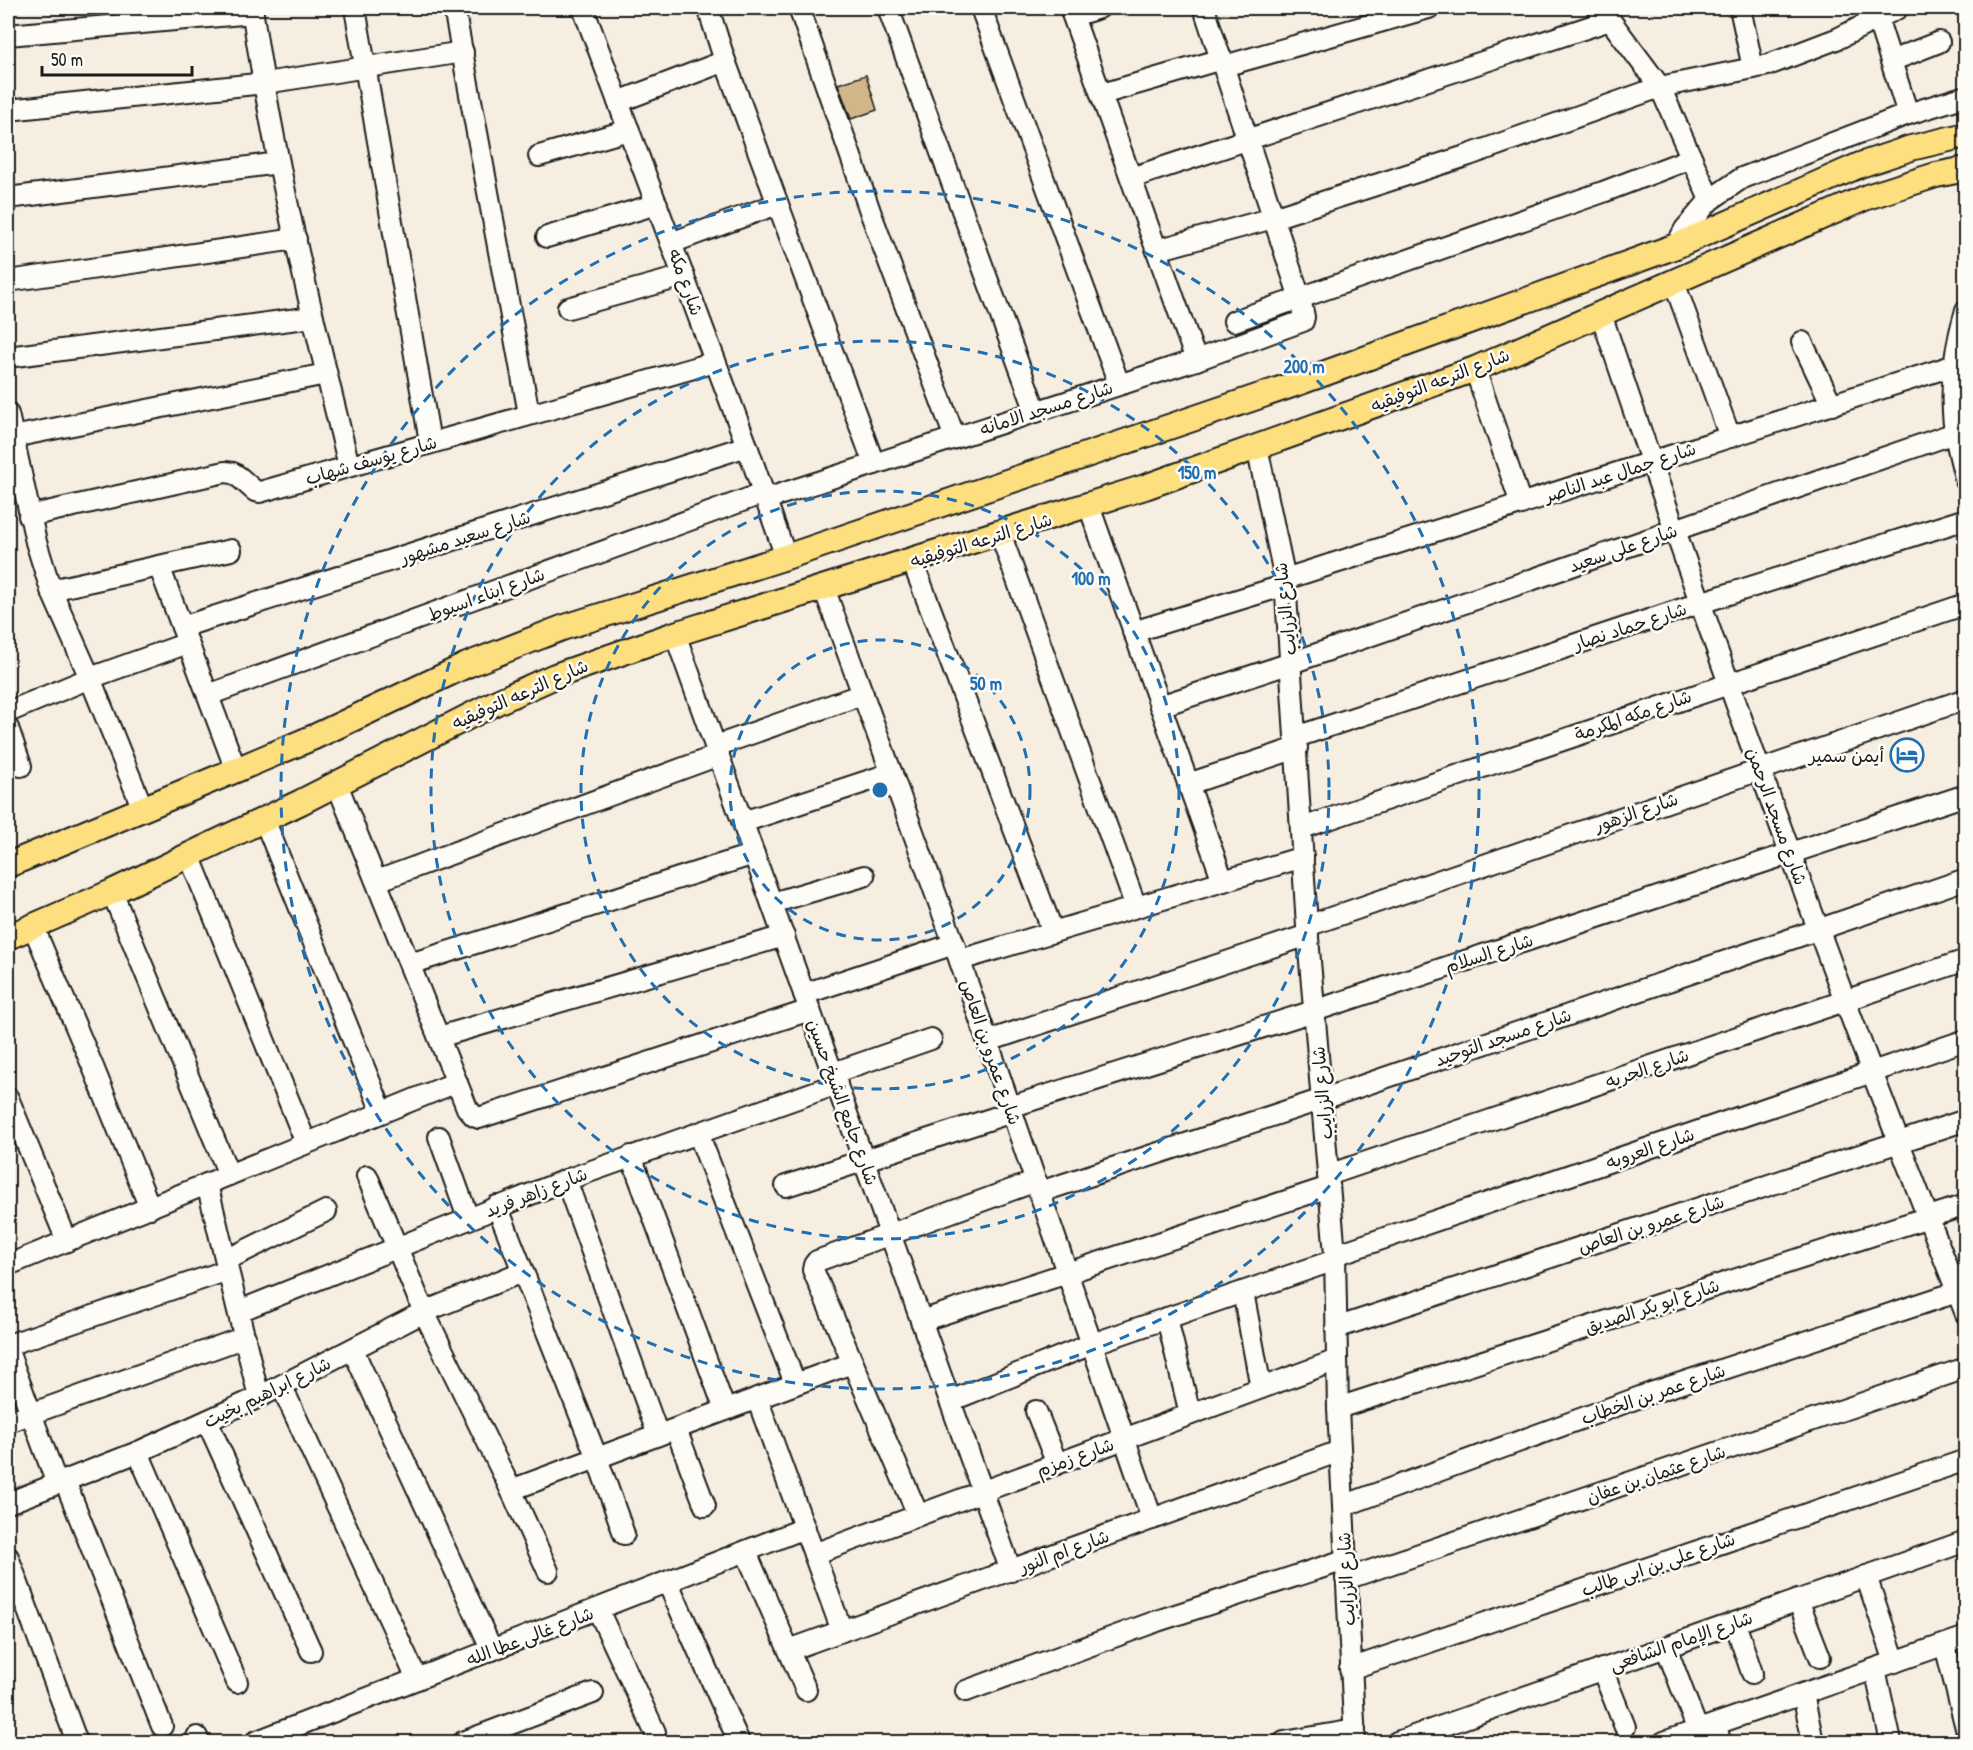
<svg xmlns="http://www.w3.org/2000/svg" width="1973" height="1750" font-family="'Patrick Hand','Playpen Sans Arabic',sans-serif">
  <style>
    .building { fill: #d3b688; stroke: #1c1c1c; stroke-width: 1.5 }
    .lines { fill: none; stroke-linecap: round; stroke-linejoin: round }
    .minor-casing { stroke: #1c1c1c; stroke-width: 24 }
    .major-casing { stroke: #1c1c1c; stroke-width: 28 }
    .minor { stroke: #fdfcf7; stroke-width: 20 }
    .major { stroke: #fddf80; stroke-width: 24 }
    .ring { fill: none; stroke: #1f6fb2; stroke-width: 3; stroke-dasharray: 10 8 }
    .labels { text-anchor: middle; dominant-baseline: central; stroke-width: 5; stroke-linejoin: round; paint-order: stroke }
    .street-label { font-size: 18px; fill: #1c1c1c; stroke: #fdfcf7 }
    .poi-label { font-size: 18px; fill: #1c1c1c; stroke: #fdfcf7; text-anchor: end }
    .centre { fill: #1f6fb2; stroke: #fdfcf7; stroke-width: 3 }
    .ring-label { font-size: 18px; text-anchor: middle; font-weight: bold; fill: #1f6fb2; stroke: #fdfcf7; stroke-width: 5; stroke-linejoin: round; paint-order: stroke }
  </style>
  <rect width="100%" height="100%" fill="#f5eee1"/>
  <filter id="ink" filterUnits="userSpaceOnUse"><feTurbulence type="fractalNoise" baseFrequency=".0167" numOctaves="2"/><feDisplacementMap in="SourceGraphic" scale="12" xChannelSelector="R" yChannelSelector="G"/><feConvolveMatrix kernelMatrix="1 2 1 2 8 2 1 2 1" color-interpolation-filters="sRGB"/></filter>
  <g filter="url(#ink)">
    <polygon class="building" points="866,75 877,110 851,119 838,84"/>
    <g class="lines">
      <g class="minor-casing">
        <g id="minor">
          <path d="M 252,8 C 274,162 312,314 349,466"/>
          <polyline points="355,8 430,442"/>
          <polyline points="454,8 529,414"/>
          <polyline points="583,8 747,446 786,557"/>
          <polyline points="708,8 725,61 874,464"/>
          <polyline points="799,8 871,214 955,438"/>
          <polyline points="888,8 1036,412"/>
          <polyline points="981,8 1119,384"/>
          <polyline points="1070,8 1196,360"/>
          <polyline points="1597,8 1610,20 1660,87 1710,200"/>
          <polyline points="1740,8 1753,68"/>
          <polyline points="1874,8 1908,114"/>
          <polyline points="1073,16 1099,8"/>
          <polyline points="8,35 253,13"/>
          <polyline points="1891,61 1939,42"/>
          <polyline points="1224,66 1429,8"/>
          <polyline points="1102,94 1222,59"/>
          <polyline points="618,102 725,61"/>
          <polyline points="8,110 265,83 463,52"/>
          <polyline points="539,156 629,130"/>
          <polyline points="1131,178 1610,20"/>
          <polyline points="8,198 279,163"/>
          <polyline points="547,237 657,204"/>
          <polyline points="671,243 777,204"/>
          <polyline points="1676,246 1685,229 1710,200 1742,178 1908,114 1966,96"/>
          <polyline points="1157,250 1273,218 1469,155 1660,87 1768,65 1839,38 1898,8"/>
          <polyline points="8,281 296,239"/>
          <polyline points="1674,282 1730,437"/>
          <polyline points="568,308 684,276"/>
          <path d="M 1966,310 C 1956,343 1951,378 1953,412 C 1954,435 1960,458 1966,481"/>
          <path d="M 1601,314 C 1714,650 1835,984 1966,1314"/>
          <polyline points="1234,321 1603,192 1692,158"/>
          <polyline points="1802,342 1832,405"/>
          <polyline points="8,357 313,317"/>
          <polyline points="1475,369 1521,504"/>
          <polyline points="8,414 36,542 51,590 90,678 143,809"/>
          <polyline points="8,438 326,374"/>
          <polyline points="1257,447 1285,579 1307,926 1335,1255 1338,1408 1355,1742"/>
          <polyline points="766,499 1196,360 1303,321 1304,317 1300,298 1204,8"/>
          <polyline points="1089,506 1223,881"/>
          <polyline points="29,516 225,472 233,473 239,477 255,491 260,492 715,362"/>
          <polyline points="1000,533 1136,907"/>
          <polyline points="912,560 1053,932"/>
          <polyline points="159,566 236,770"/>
          <polyline points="1285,579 1955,365"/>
          <polyline points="824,588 954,944 1152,1519"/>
          <polyline points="51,590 231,550"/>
          <polyline points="182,627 747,446"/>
          <polyline points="1133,632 1286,585"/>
          <polyline points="675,634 1011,1571"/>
          <polyline points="208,695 764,493"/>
          <polyline points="1160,706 1291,663 1955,433"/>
          <polyline points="8,712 90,678 188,643"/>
          <polyline points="8,728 21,766"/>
          <polyline points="1296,737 1700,603 1966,519"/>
          <polyline points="716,746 863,694"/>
          <polyline points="337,784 467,1108 474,1116 479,1118 810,1010"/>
          <polyline points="1188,784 1297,748"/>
          <polyline points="264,819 382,1112"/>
          <polyline points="743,822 892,773"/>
          <polyline points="1302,828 1966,604"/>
          <polyline points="189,855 306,1143"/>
          <polyline points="377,881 719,755"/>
          <polyline points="112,892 229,1175"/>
          <polyline points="772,903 864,876"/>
          <polyline points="33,926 93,1067 150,1208"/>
          <polyline points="1307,926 1966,699"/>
          <polyline points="960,960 1303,857"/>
          <polyline points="410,964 754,854"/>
          <polyline points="804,994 954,944"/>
          <polyline points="439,1037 784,936"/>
          <polyline points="988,1041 1308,935"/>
          <polyline points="833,1073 931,1039"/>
          <polyline points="8,1098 67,1241"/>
          <polyline points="1010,1107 1314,1011 1966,795"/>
          <polyline points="698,1133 795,1383"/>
          <polyline points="439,1137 468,1218"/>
          <polyline points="631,1156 725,1410"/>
          <polyline points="1328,1175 1966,960"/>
          <polyline points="367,1176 424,1312 511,1490 548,1571"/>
          <polyline points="566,1180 658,1435"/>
          <polyline points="207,1184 259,1397"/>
          <polyline points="786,1186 1012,1112"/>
          <polyline points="1040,1192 1323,1099 1966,879"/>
          <polyline points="497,1206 597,1458 624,1534"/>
          <polyline points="1335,1255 1966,1040"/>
          <polyline points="226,1260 326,1211"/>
          <polyline points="8,1265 457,1082"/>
          <polyline points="1243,1292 1261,1388"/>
          <polyline points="239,1311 566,1180 837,1084"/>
          <polyline points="1167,1318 1190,1414"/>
          <polyline points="921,1321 1329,1187"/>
          <polyline points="1336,1328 1966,1120"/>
          <polyline points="8,1345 228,1270"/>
          <polyline points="353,1350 492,1650"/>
          <polyline points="8,1351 57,1484"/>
          <polyline points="282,1387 417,1679"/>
          <polyline points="757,1398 842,1631"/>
          <polyline points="950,1401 1092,1344 1335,1260"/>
          <polyline points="1338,1408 1966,1205"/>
          <polyline points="1036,1411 1057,1464"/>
          <polyline points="207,1421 311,1651"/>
          <polyline points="8,1422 245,1337"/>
          <polyline points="676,1429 705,1506"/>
          <polyline points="138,1452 237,1682"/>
          <polyline points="65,1481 162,1726"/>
          <polyline points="511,1490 852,1363"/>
          <polyline points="8,1503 138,1452 259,1397 424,1312 522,1272"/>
          <polyline points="1343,1506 1651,1393 1966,1289"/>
          <polyline points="918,1515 813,1270 814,1265 817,1261 1036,1181"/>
          <polyline points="746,1552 806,1690"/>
          <polyline points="814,1554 1337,1360"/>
          <polyline points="8,1557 77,1742"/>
          <polyline points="1866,1576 1895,1662"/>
          <polyline points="1346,1579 1966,1368"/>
          <polyline points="668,1583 739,1742"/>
          <polyline points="1798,1600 1820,1657"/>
          <polyline points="598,1610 655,1732"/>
          <polyline points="1735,1623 1752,1673"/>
          <polyline points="1945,1645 1966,1728"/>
          <polyline points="1666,1647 1698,1731"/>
          <polyline points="789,1650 1340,1451"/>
          <polyline points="1350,1669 1966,1460"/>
          <polyline points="1602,1669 1625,1727"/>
          <polyline points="1875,1669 1891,1742"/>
          <polyline points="966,1691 1157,1621 1345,1560"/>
          <polyline points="1803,1694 1813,1742"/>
          <polyline points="1716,1724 1720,1742"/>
          <polyline points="197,1737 199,1742"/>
          <polyline points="255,1742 805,1528"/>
          <polyline points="463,1742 593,1693"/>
          <polyline points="1284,1742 1355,1730"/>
          <polyline points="1397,1742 1966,1541"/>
          <polyline points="1664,1742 1966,1637"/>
        </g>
      </g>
      <g class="major-casing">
        <g id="major">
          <polyline points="8,865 236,770 314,737 467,665 562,628 786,557 1298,383 1676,246 1860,165 1911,148 1966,135"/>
          <polyline points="8,937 112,892 301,802 497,702 555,676 675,634 1145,487 1475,369 1867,197 1936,175 1966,169"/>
        </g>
      </g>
      <use href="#minor" class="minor"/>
      <use href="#major" class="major"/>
    </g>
  </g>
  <g class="ring">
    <circle cx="880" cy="790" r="150"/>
    <circle cx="880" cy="790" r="299"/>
    <circle cx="880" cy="790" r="449"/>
    <circle cx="880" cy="790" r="599"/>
  </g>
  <defs>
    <g id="hotel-ring" transform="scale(1.725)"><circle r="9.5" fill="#fdfcf7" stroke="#1f6fb2" stroke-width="1.5"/><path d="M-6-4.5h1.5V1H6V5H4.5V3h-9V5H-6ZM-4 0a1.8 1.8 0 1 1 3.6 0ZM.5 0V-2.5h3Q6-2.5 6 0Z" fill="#1f6fb2"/></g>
  </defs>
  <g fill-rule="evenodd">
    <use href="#hotel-ring" x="1907" y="755"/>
  </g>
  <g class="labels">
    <g class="street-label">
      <text transform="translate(686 282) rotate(70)">شارع مكه</text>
      <text transform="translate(1440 380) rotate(-21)">شارع الترعه التوفيقيه</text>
      <text transform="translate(1046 408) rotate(-18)">شارع مسجد الامانه</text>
      <text transform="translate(371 460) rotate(-16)">شارع يوسف شهاب</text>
      <text transform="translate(1620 472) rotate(-18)">شارع جمال عبد الناصر</text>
      <text transform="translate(465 537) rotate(-18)">شارع سعيد مشهور</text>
      <text transform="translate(981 540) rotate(-17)">شارع الترعه التوفيقيه</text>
      <text transform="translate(1623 548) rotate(-19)">شارع على سعيد</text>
      <text transform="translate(486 594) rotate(-20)">شارع ابناء اسيوط</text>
      <text transform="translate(1285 609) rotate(-96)">شارع الزرايب</text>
      <text transform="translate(1630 626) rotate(-18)">شارع حماد نصار</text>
      <text transform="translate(520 694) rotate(-24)">شارع الترعه التوفيقيه</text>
      <text transform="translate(1633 715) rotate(-19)">شارع مكه المكرمة</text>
      <text transform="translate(1636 812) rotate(-19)">شارع الزهور</text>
      <text transform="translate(1777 816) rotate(70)">شارع مسجد الرحمن</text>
      <text transform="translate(1489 953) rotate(-18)">شارع السلام</text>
      <text transform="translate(1503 1037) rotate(-19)">شارع مسجد التوحيد</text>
      <text transform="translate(991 1052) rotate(71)">شارع عمرو بن العاص</text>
      <text transform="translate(1647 1068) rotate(-19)">شارع الحريه</text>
      <text transform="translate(1322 1093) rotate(-95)">شارع الزرايب</text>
      <text transform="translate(843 1102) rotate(70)">شارع جامع الشيخ حسين</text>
      <text transform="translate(1650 1148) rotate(-19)">شارع العروبه</text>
      <text transform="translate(536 1192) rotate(-21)">شارع زاهر فريد</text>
      <text transform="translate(1651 1224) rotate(-18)">شارع عمرو بن العاص</text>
      <text transform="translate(1652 1306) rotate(-18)">شارع ابو بكر الصديق</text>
      <text transform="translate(267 1392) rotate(-26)">شارع ابراهيم بخيت</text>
      <text transform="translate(1653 1394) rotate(-19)">شارع عمر بن الخطاب</text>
      <text transform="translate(1075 1457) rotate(-20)">شارع زمزم</text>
      <text transform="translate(1656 1474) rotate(-19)">شارع عثمان بن عفان</text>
      <text transform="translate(1064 1551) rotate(-20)">شارع ام النور</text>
      <text transform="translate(1658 1564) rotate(-19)">شارع على بن ابى طالب</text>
      <text transform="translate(1346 1579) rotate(-93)">شارع الزرايب</text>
      <text transform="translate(530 1636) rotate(-21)">شارع غالى عطا الله</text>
      <text transform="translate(1681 1641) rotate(-19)">شارع الإمام الشافعى</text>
    </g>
    <g class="poi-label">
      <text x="1884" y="755">أيمن سمير</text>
    </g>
  </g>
  <circle cx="880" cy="790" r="9" class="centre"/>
  <g class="ring-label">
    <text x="1304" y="373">200 m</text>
    <text x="1197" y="479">150 m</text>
    <text x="1091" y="585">100 m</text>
    <text x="986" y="690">50 m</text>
  </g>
  <rect width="1973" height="1750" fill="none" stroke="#fdfcf7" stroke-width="30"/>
  <rect x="15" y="15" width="1943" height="1720" fill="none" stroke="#1c1c1c" stroke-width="2" filter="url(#ink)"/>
  <path d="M42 66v9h150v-9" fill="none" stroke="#1c1c1c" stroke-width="3"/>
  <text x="51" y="66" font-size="18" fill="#1c1c1c" stroke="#fdfcf7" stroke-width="4.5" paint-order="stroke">50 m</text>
</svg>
